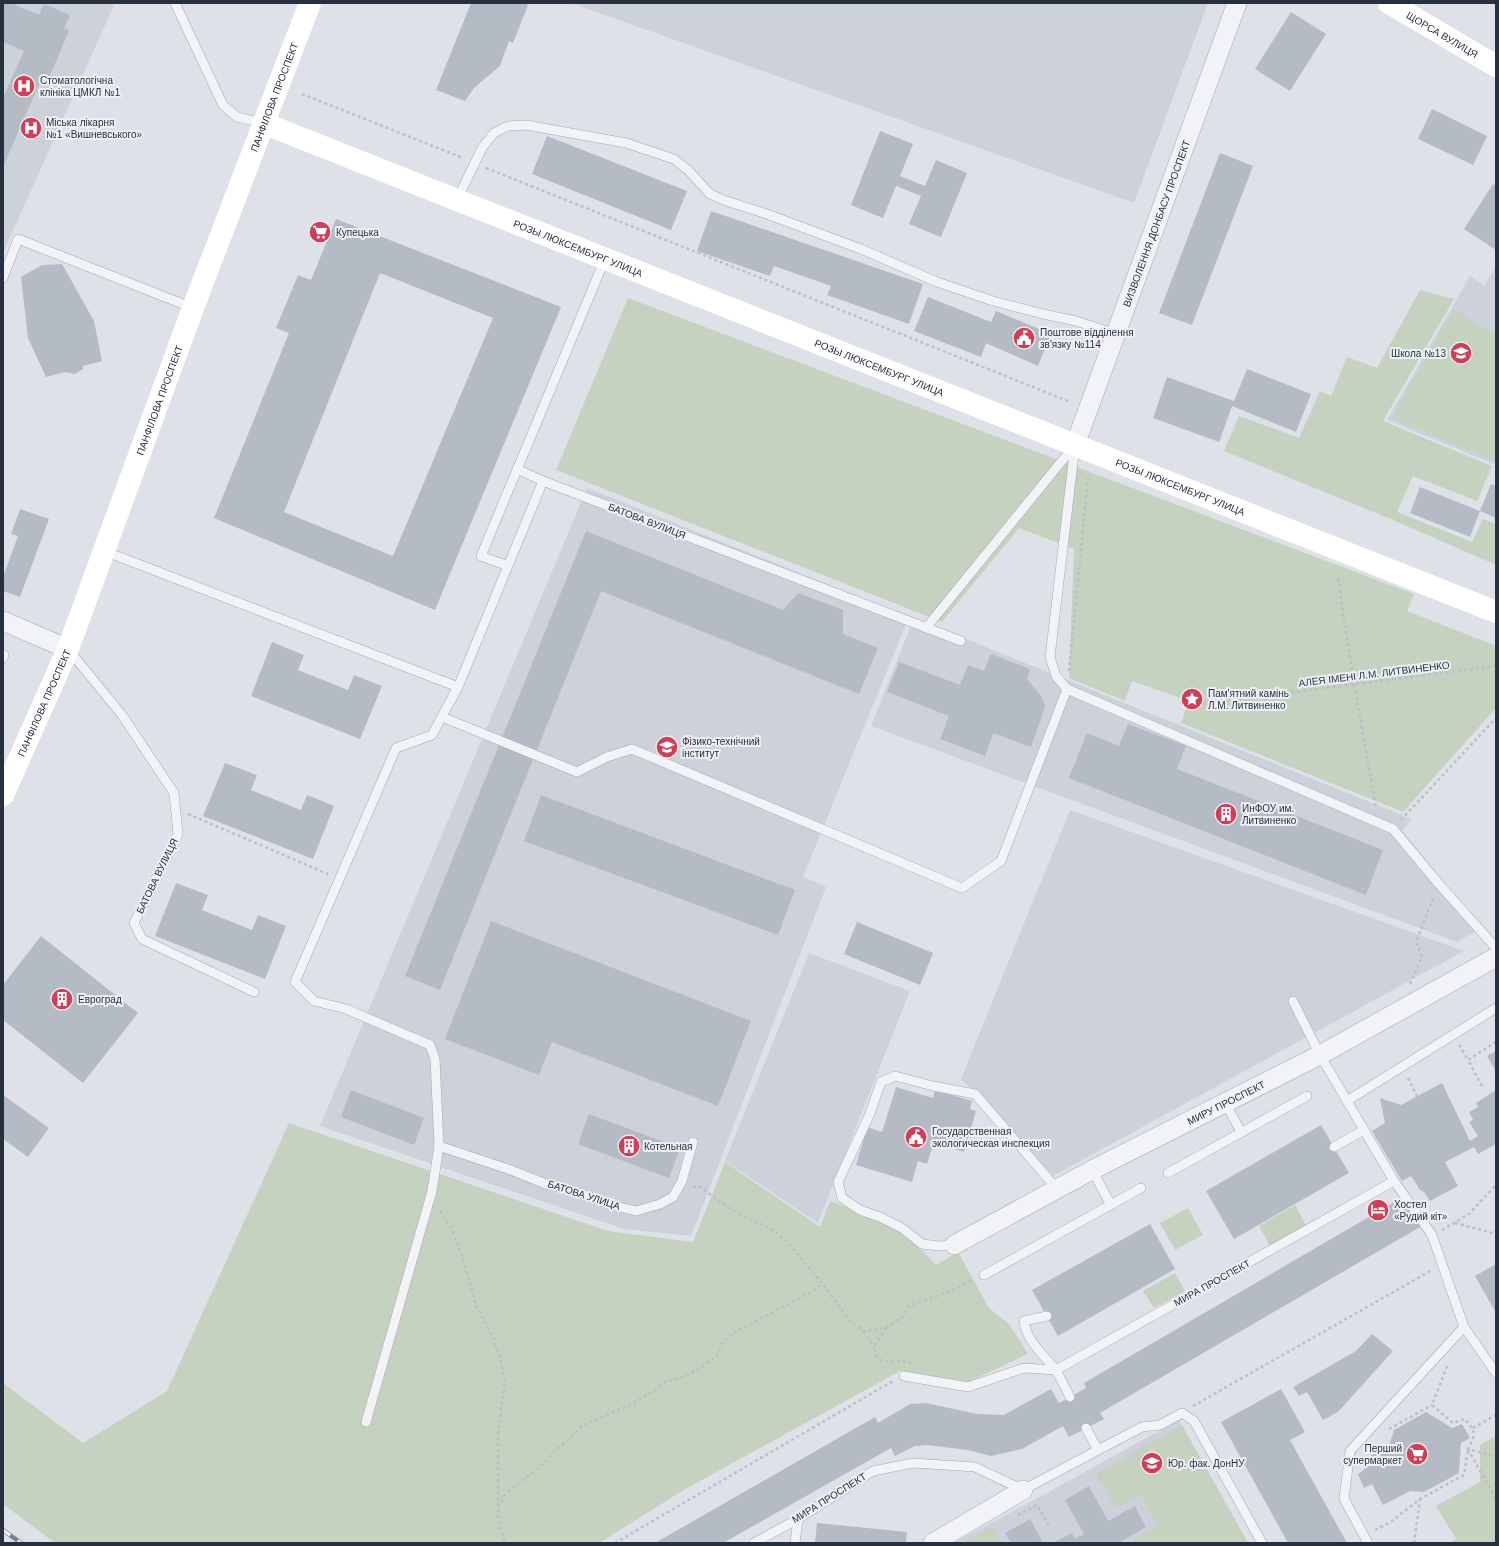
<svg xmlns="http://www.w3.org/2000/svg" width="1499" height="1546" font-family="Helvetica,sans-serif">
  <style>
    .built { fill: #ccd1da }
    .green { fill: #c4d2bf }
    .building { fill: #b5bbc5; fill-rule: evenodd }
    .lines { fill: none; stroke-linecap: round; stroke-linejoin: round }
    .lane-casing { stroke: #a3a9b2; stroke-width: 10 }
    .street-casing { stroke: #a3a9b2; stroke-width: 20 }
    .path { stroke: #bcc0c6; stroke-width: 2.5; stroke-dasharray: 3 3; stroke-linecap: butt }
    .lane { stroke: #f1f3f6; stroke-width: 9 }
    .street { stroke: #f1f3f6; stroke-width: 19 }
    .secondary { stroke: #fff; stroke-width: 22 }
    .rail-casing { stroke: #778292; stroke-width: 4.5 }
    .rail { stroke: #edf1f6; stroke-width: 3; stroke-dasharray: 9; stroke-linecap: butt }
    .labels { text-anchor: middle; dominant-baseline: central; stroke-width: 4; stroke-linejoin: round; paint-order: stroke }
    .street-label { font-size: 10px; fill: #27303f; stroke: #edf1f6 }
    .poi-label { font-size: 10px; fill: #27303f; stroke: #edf1f6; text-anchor: start }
  </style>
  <rect width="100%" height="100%" fill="#dee2e8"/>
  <g class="built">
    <polygon points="3,3 115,3 3,253"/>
    <polygon points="571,3 1208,3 1134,203"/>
    <polygon points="1496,266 1496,465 1387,420 1470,276 1484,286"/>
    <polygon points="587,488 909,617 803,877 826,887 691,1236 624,1229 320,1126"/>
    <polygon points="914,618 1412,819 1402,830 1481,928 1457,942 871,726"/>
    <polygon points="1070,810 1464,951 1053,1176 976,1093 961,1079"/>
    <polygon points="809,953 910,991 818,1223 725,1161"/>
    <polygon points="1179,1420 1248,1543 954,1543 1032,1501"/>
  </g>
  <g class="green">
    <polygon points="1420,290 1454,299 1383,421 1492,466 1477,501 1413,476 1397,512 1472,542 1483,519 1496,524 1496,565 1393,520 1224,451 1239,416 1299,438 1320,391 1331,396 1347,357 1377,368"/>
    <polygon points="628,298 1414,594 1407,611 1496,646 1496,708 1403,812 1181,723 1189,701 1132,681 1125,701 1069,678 1074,549 1019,528 942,622 556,470"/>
    <polygon points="1454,309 1496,335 1496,461 1391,418"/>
    <polygon points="289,1123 608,1231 693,1242 725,1162 820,1227 830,1201 887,1222 913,1240 936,1265 958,1252 989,1308 1009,1324 1028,1354 968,1382 900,1371 682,1491 599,1543 55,1543 3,1504 3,1383 83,1443 167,1391"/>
    <polygon points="1295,1205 1308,1229 1272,1250 1259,1226"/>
    <polygon points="1188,1208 1203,1235 1175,1250 1160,1223"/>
    <polygon points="1175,1273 1185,1291 1154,1308 1143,1291"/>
    <polygon points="1182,1425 1248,1543 1133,1543 1132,1540 1158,1526 1141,1495 1116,1508 1096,1474"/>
    <polygon points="1496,1436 1496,1543 1451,1543 1456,1539 1436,1506 1480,1482 1480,1445"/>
    <polygon points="992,1527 1001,1543 962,1543"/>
  </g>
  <g class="building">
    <polygon points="3,3 11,3 39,15 44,4 70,15 64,28 69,31 45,87 39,84 3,167 3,98 24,51 3,42"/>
    <polygon points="471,3 524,3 528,5 513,43 509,41 500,66 474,88 465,101 436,90"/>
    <polygon points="1291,12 1326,34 1290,91 1255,69"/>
    <polygon points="1432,109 1487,136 1473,165 1418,139"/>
    <polygon points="880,131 913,144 900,176 925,186 936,160 967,173 941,237 909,224 921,196 896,186 883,218 851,205"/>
    <polygon points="547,136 687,191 671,230 532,174"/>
    <polygon points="1220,153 1253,166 1192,325 1159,313"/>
    <polygon points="1493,184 1496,186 1496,250 1464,229"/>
    <polygon points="711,211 923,284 909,324 827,295 831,286 774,266 770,276 697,251"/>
    <path d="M 336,219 L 561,307 L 435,610 L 214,518 L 289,333 L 276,328 L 298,275 L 311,280 ZM 380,273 L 493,318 L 393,556 L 284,512 Z"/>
    <polygon points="62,264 94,321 102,361 83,366 83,369 75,374 65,372 46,377 28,338 21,277 42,265"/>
    <polygon points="928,297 991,322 996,311 1051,334 1038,366 986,343 981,357 914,331"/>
    <polygon points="1247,369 1311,394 1296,432 1232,406 1219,442 1153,418 1167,377 1234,401"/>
    <polygon points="1491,484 1496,486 1496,518 1480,511"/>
    <polygon points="1420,487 1480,511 1470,537 1410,513"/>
    <polygon points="20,509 49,519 20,597 3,591 3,577 18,536 11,534"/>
    <polygon points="586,531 783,610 798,593 843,610 843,634 878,648 859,694 601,591 440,990 405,976"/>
    <polygon points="272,642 304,655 298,670 348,690 354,675 382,686 360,739 251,696"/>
    <polygon points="991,654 1030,669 1027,679 1042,697 1045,707 1031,747 993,733 985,756 940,739 949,716 887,692 899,662 960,685 968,665 984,671"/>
    <polygon points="1128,724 1186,746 1177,769 1383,850 1366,895 1069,778 1087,733 1119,746"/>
    <polygon points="225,763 257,775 251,790 301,810 307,795 334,806 313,859 203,816"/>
    <polygon points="541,795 795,890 778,935 524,841"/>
    <polygon points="176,883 208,895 202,910 252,930 258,915 286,926 265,979 155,936"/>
    <polygon points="491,921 751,1021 718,1106 552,1042 539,1075 445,1039"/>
    <polygon points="857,922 933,953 920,985 844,954"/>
    <polygon points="41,936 138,1013 83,1083 3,1020 3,985"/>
    <polygon points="1496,1051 1496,1071 1487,1056"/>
    <polygon points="1442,1083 1470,1141 1478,1136 1469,1122 1473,1120 1469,1112 1478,1107 1476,1103 1496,1090 1496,1144 1478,1154 1474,1147 1445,1162 1458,1186 1430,1201 1424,1192 1420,1190 1411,1176 1402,1181 1372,1131 1385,1123 1380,1098 1401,1105"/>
    <polygon points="896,1087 933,1098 935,1090 972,1101 970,1109 976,1111 964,1152 934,1142 927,1164 918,1161 912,1182 856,1165 867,1127 882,1132"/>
    <polygon points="351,1090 424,1118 414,1145 341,1117"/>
    <polygon points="3,1095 49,1128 28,1157 3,1139"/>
    <polygon points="589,1114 680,1148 669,1178 578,1144"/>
    <polygon points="1321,1125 1349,1173 1234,1239 1206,1191"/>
    <polygon points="1403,1197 1420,1227 1100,1413 1104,1419 1069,1437 1063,1426 1022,1449 991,1456 968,1450 927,1445 915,1446 895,1456 891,1448 723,1543 655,1543 875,1417 878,1423 910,1404 926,1403 977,1414 1004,1415 1051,1389 1059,1403 1086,1388 1084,1383"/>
    <polygon points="1150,1224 1175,1269 1058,1336 1032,1290"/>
    <polygon points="1496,1264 1496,1313 1475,1276"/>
    <polygon points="1372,1334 1393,1351 1338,1412 1323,1420 1307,1392 1299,1396 1293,1387 1356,1351"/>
    <polygon points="1281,1389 1305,1432 1290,1440 1347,1543 1288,1543 1221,1422"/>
    <polygon points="1426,1412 1452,1428 1462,1424 1470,1438 1461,1443 1459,1473 1424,1492 1410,1491 1383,1505 1372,1484 1364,1488 1358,1474 1365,1469 1359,1462 1389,1446 1394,1430"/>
    <polygon points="1089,1486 1108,1521 1135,1506 1146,1527 1120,1542 1120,1543 1053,1543 1072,1533 1075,1539 1084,1534 1065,1500"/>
    <polygon points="1030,1519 1043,1543 1011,1543 1005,1533"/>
    <polygon points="817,1523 907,1532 906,1543 815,1543"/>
  </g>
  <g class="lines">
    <g class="lane-casing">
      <g id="lane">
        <polyline points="175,3 223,105 237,117 263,123"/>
        <polyline points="457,200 482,148 494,133 508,126 526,125 626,143 674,159 688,170 710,194 726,201 764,213 861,249 937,282 993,301 1043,314 1076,321 1116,334"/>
        <polyline points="3,278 18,239 193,308"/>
        <polyline points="1075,446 1050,657 1056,676 1067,689 1393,829 1439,884 1496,948"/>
        <polyline points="517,469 543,481"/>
        <polyline points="104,551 458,687"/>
        <polyline points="508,566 481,556 605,259"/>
        <polyline points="926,628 1074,446"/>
        <polyline points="68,649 122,715 174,793 178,834 134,923 142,939 254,992"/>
        <polyline points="3,658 4,655"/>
        <polyline points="442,717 577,772 607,757 632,749 962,888 1001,861 1067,689"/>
        <polyline points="1293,1001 1320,1055 1394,1181 1432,1235 1464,1327 1350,1451 1344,1499 1368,1543"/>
        <polyline points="1347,1101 1496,1008"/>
        <polyline points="1225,1102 1241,1132"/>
        <polyline points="439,1146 508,1169 546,1184 561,1187 616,1206 636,1211 660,1204 673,1197 682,1181 693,1142"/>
        <polyline points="1334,1147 1364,1130"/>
        <polyline points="1092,1170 1111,1205"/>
        <polyline points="1168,1173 1307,1096"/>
        <polyline points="954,1245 940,1246 922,1244 902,1228 880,1217 860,1210 842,1198 838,1182 869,1116 881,1082 895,1076 933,1086 975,1094 1057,1189"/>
        <polyline points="984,1275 1141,1188"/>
        <path d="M 1047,1316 L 1024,1321 C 1026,1341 1044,1355 1056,1370"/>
        <polyline points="1464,1327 1496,1373"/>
        <polyline points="904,1376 968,1387 1024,1368 1056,1370"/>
        <polyline points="1070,1397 1056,1370 1394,1181"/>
        <polyline points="366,1422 432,1191 439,1146 435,1059 430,1045 346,1009 314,1001 295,982 396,748 432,735 458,687 543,481 961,641"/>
        <polyline points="1098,1450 1142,1427 1160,1425 1182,1413 1194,1421 1262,1543"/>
        <polyline points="754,1543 798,1519 873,1471 913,1463 975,1467 1023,1490 1098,1450 1086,1428"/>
        <polyline points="795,1543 798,1519"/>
      </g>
    </g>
    <g class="street-casing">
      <g id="street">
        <path id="s1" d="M 1075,445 L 1237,3"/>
        <polyline points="3,621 68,649"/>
        <path id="s2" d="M 954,1245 L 1092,1170 L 1320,1055 L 1496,957"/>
        <polyline points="933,1543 1023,1490"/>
      </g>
    </g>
    <g class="path">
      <polyline points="302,94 463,158"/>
      <polyline points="486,168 1068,401"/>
      <polyline points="1338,578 1354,684 1376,807"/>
      <polyline points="1069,671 1088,478"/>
      <polyline points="1184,706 1496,666"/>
      <polyline points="188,814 328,874"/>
      <polyline points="1401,820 1496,718"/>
      <polyline points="1410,984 1422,956 1416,942 1434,896"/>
      <polyline points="1459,1045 1468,1060"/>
      <polyline points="1408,1078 1417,1096"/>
      <polyline points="1482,1086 1468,1060 1496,1042"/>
      <polyline points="693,1187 699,1186 726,1206 740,1215 774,1230 788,1243 822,1283 850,1321 864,1331 886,1328 903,1316 909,1306 951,1291 973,1280"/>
      <polyline points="440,1211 452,1229 461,1253 476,1305 494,1340 500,1358 505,1382 498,1431 498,1519 505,1543"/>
      <polyline points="1455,1223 1496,1234"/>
      <polyline points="1442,1230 1469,1214 1496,1185"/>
      <path d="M 886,1328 L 874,1347 C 878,1372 895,1356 911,1363"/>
      <polyline points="864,1331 874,1347"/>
      <path d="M 1447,1366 L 1432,1405 L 1453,1423 L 1465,1419 C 1476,1431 1476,1435 1468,1449 L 1496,1457"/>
      <polyline points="1193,1406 1432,1270"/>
      <polyline points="1473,1428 1496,1415"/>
      <polyline points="1389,1429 1432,1405"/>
      <polyline points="1468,1449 1496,1500"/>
      <polyline points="498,1507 505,1495 544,1463 556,1450 571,1437 582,1426 629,1405 657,1389 663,1383 688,1375 705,1365 717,1355 722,1343 735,1332 812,1292 822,1283"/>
      <polyline points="1018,1515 1037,1505 1050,1528"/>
      <polyline points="1375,1530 1392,1521 1420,1499 1464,1475 1468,1449"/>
      <polyline points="615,1543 893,1381"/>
      <polyline points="1414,1543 1420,1499"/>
    </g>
    <use href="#lane" class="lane"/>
    <use href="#street" class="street"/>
    <g class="secondary">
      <path id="s3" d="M 1389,3 L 1496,66"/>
      <path id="s4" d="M 263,123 L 1496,612"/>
      <path id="s5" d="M 3,795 L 68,649 L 193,308 L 310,3"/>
    </g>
    <g class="rail-casing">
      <polyline id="rail" points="3,1530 21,1543"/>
    </g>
    <use href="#rail" class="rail"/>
  </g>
  <defs>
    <g id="hospital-disc" transform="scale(1.15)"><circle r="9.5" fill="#d13f57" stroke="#edf1f6"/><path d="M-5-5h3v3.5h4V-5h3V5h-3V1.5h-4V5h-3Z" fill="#fff"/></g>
    <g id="supermarket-disc" transform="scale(1.15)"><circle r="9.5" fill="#d13f57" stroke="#edf1f6"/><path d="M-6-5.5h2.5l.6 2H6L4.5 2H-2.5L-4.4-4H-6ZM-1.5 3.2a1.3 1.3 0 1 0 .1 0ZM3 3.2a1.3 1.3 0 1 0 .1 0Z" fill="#fff"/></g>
    <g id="civic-disc" transform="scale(1.15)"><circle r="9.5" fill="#d13f57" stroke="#edf1f6"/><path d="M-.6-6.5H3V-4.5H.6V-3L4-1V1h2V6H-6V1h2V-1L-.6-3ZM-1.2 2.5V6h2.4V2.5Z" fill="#fff"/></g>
    <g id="school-disc" transform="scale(1.15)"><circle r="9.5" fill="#d13f57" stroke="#edf1f6"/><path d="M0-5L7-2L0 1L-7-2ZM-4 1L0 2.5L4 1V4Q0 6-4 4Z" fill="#fff"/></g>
    <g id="sight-disc" transform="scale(1.15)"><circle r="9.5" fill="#d13f57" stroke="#edf1f6"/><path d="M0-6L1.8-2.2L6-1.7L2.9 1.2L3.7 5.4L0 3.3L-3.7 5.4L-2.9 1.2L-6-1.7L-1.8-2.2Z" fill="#fff"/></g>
    <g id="university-disc" transform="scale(1.15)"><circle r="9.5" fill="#d13f57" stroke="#edf1f6"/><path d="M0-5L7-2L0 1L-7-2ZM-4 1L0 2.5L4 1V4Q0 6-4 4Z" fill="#fff"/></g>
    <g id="building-disc" transform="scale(1.15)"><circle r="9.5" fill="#d13f57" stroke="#edf1f6"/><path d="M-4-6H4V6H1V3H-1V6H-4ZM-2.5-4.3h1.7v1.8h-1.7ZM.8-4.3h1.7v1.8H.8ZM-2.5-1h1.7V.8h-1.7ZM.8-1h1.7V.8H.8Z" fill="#fff"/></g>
    <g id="hotel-disc" transform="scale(1.15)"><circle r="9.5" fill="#d13f57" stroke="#edf1f6"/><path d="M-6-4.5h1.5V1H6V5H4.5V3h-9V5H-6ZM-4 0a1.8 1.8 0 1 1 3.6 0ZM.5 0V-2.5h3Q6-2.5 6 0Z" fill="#fff"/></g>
  </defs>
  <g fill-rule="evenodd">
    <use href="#hospital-disc" x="24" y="86"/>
    <use href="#hospital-disc" x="31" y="128"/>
    <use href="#supermarket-disc" x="320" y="232"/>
    <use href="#civic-disc" x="1024" y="338"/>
    <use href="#school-disc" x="1461" y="353"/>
    <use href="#sight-disc" x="1192" y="699"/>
    <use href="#university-disc" x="667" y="747"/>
    <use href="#building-disc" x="1226" y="814"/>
    <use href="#building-disc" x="62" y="999"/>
    <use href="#civic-disc" x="916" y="1137"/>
    <use href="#building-disc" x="629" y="1146"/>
    <use href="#hotel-disc" x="1378" y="1210"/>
    <use href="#supermarket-disc" x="1417" y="1454"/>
    <use href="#university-disc" x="1152" y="1463"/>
  </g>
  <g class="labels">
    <g class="street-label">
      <text stroke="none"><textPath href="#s3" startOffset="62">ЩОРСА ВУЛИЦЯ</textPath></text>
      <text stroke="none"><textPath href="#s5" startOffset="749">ПАНФІЛОВА ПРОСПЕКТ</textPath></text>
      <text stroke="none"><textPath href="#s1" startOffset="236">ВИЗВОЛЕННЯ ДОНБАСУ ПРОСПЕКТ</textPath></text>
      <text stroke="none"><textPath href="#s4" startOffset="339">РОЗЫ ЛЮКСЕМБУРГ УЛИЦА</textPath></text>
      <text stroke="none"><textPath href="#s4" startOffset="663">РОЗЫ ЛЮКСЕМБУРГ УЛИЦА</textPath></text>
      <text stroke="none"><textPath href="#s5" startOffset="425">ПАНФІЛОВА ПРОСПЕКТ</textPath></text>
      <text stroke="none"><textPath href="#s4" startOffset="987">РОЗЫ ЛЮКСЕМБУРГ УЛИЦА</textPath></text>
      <text transform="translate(647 521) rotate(21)">БАТОВА ВУЛИЦЯ</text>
      <text transform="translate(1374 674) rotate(-7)">АЛЕЯ ІМЕНІ Л.М. ЛИТВИНЕНКО</text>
      <text stroke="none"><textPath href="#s5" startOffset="101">ПАНФІЛОВА ПРОСПЕКТ</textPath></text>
      <text transform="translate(157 876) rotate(-64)">БАТОВА ВУЛИЦЯ</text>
      <text stroke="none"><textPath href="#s2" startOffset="307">МИРУ ПРОСПЕКТ</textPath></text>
      <text transform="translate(584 1195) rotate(18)">БАТОВА УЛИЦА</text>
      <text transform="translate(1212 1283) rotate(-29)">МИРА ПРОСПЕКТ</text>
      <text transform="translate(829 1498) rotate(-32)">МИРА ПРОСПЕКТ</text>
    </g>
    <g class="poi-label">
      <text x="40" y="80">Стоматологічна<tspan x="40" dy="12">клініка ЦМКЛ №1</tspan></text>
      <text x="46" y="122">Міська лікарня<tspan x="46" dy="12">№1 «Вишневського»</tspan></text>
      <text x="336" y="232">Купецька</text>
      <text x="1040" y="332">Поштове відділення<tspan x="1040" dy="12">зв'язку №114</tspan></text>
      <text x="1446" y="353" text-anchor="end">Школа №13</text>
      <text x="1208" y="693">Пам'ятний камінь<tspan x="1208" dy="12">Л.М. Литвиненко</tspan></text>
      <text x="682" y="741">Фізико-технічний<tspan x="682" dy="12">інститут</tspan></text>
      <text x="1242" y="808">ИнФОУ им.<tspan x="1242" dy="12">Литвиненко</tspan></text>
      <text x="78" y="999">Евроград</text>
      <text x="932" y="1131">Государственная<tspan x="932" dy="12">экологическая инспекция</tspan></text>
      <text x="644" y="1146">Котельная</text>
      <text x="1394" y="1204">Хостел<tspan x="1394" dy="12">«Рудий кіт»</tspan></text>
      <text x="1402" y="1448" text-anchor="end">Перший<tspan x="1402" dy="12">супермаркет</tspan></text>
      <text x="1168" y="1463">Юр. фак. ДонНУ</text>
    </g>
  </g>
  <rect width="1499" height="1546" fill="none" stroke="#27303f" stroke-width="8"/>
</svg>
